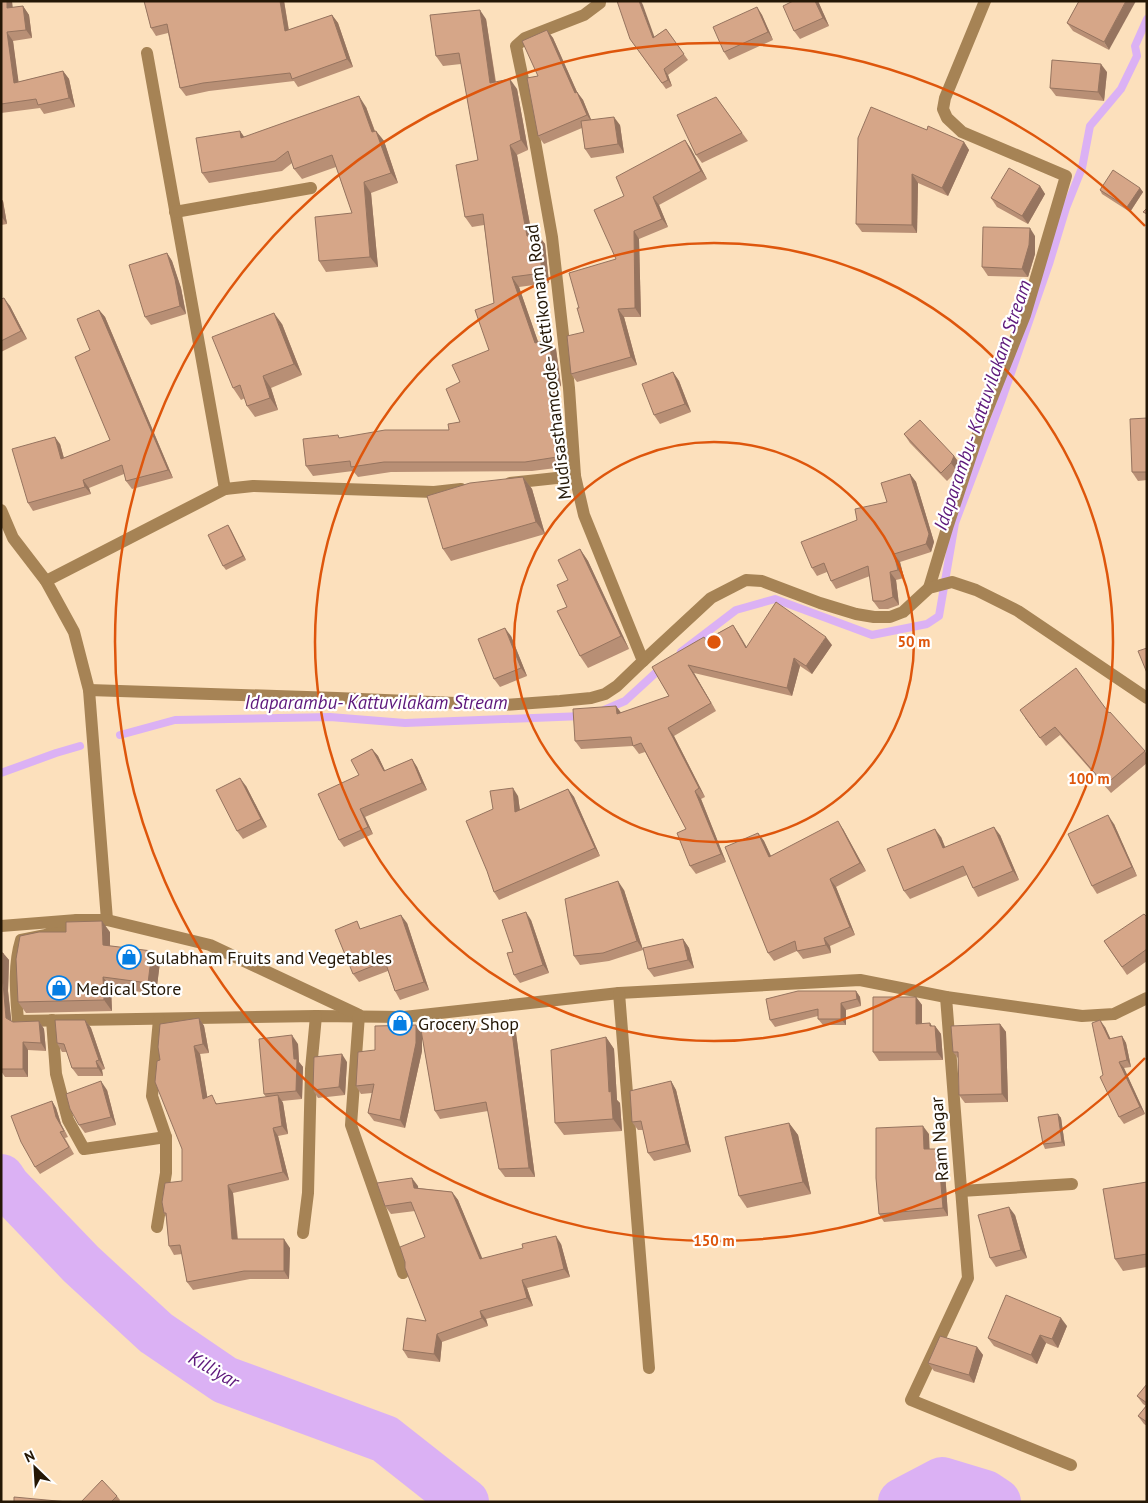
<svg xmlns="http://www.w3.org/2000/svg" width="1148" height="1503" font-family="'PT Sans',sans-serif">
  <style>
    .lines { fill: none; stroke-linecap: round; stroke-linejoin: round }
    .stream { stroke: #dbb1f4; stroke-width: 8 }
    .river { stroke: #dbb1f4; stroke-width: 48 }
    .minor { stroke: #a68355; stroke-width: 12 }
    .wall { fill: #b88f75 }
    .shaded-wall { fill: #96745f }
    .building { fill: #d6a688; stroke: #96745f }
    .ring { fill: none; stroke: #de560c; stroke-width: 2.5 }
    .labels { text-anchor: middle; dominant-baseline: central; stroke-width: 4.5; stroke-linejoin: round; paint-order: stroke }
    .street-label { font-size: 18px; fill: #241706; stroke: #fff }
    .poi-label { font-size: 18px; fill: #241706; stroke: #fff; text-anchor: start }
    .water-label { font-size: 19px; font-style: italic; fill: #5d187b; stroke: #fff }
    .centre { fill: #de560c; stroke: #fff; stroke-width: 2.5 }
    .ring-label { font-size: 15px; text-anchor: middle; font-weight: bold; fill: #de560c; stroke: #fff; stroke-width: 4.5; stroke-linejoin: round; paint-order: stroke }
  </style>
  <rect width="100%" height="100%" fill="#fce0bc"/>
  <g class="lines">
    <g class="stream">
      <polyline points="681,652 736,610 775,599 872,635 927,624 939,616 955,523 1002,399 1049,264 1066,208 1082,168 1090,126 1121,89 1137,56 1135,46 1147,19"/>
      <polyline points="604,710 625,701 662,667"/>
      <polyline points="120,735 175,720 330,717 405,723 583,716"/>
      <polyline points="1,773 56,753 80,746"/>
    </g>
    <g class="river">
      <polyline points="1,1178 7,1187 81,1264 156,1333 225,1380 385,1439 465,1502"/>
      <polyline points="902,1502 942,1481 985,1494 997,1502"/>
    </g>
    <g class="minor">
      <polyline points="147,53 225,489"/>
      <polyline points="175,212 311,188"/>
      <polyline points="510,483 575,476"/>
      <polyline points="1,510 13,538 46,581 74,632 89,690"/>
      <polyline points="46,581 225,489 253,486 434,492 461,489"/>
      <polyline points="929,588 948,525 980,428 1025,315 1066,176 962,132 947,118 943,109 945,98 985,1"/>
      <polyline points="643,661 711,598 746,580 762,581 820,603 856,614 874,617 890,617 903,612 929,588 952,582 976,590 1018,611 1147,698"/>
      <path d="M 77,920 L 46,935 L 21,940 C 13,966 16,994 18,1021 L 316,1016 L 404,1017 L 619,993 L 860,980 L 946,997 L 1082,1016 L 1114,1014 L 1147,998"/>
      <polyline points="107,920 89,690 337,698 503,705 560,701 591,698 605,694 617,686 643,661 584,515 575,476 569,388 552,237 530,113 516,46 525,38 584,15 600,3 600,1"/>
      <polyline points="1,926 77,920 107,920 210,945 357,1014"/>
      <polyline points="619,993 649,1368"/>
      <polyline points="946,997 968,1278 911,1400 1071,1465"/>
      <polyline points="359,1015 351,1125 403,1273"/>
      <polyline points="52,1020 56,1074 68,1120 84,1149 166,1137"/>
      <polyline points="961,1191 1072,1184"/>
      <polyline points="157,1227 166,1173 166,1137 152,1096 159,1019"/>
      <polyline points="303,1233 308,1193 311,1069 316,1016"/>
    </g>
  </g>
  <g class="wall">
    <polygon points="1,1 12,1 12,8 23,6 29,15 32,38 13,41 18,82 63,71 69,79 75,107 44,114 40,108 1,113"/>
    <polygon points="144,1 284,1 289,30 332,15 338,23 353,67 298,87 294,81 209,91 186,96 180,88 168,33 156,36 151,28"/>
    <polygon points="793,1 818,1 829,26 800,39 794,31"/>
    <polygon points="1079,1 1109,50 1073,31 1067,23"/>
    <polygon points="757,7 762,15 773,40 729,60 724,52"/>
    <polygon points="486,19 496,82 517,89 528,150 517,155 532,235 538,235 545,244 549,283 519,287 538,342 549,339 556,349 561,386 559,387 561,408 556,409 564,467 532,471 391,472 358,477 353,471 313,476 306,466 340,438 449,430 460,422 460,382 489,350 494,303 484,225 472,227 465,217 478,160 461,64 443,66 436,56"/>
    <polygon points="666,29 688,60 668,75 672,86 666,89 630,39 654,37"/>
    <polygon points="547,30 553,38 577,92 583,100 591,120 620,125 624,153 591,158 585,149 582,128 544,144 538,136 538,76"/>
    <polygon points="1107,72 1104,101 1056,96 1050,88"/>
    <polygon points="716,97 748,141 702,163 696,155"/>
    <polygon points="366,107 375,131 376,131 384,141 398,183 371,193 378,267 326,272 319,261 352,213 336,167 302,179 294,169 292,163 282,171 209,183 202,173 240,131 244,137"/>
    <polygon points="927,130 964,142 969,150 948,196 918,183 917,233 862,232 856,224"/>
    <polygon points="685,140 691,149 707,179 659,205 668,227 639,239 641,317 624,317 637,365 577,382 571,374 584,332 579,308 616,259 624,196"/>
    <polygon points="1040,186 1045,194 1028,224 997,207 991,198"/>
    <polygon points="1140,188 1143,192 1130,212 1102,194 1100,190"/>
    <polygon points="1,199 3,201 7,224 1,225"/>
    <polygon points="1035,236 1035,254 1028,277 988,276 982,267"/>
    <polygon points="167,253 172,261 181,288 186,314 151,325 145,317"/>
    <polygon points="1,299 10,306 27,339 1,352"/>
    <polygon points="99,310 105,317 173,478 132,489 126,481 124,474 89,488 91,494 33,511 28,503 60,444 64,458 110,440 90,350"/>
    <polygon points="282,324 302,375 271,388 278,410 255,417 247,406 245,398 241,400 233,388"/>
    <polygon points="673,372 679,381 691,412 660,424 654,415"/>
    <polygon points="1147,418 1147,480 1138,481 1132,472"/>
    <polygon points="904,434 954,456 960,464 957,471 947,481 910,443"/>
    <polygon points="910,474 916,482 934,542 931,552 900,562 904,578 896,580 899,605 888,609 879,609 873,601 870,576 836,589 831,581 827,572 817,576 812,568 857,520 887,502"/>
    <polygon points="523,477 532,489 545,534 451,561 443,549"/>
    <polygon points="228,525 231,530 246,560 226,570 223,566"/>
    <polygon points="580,549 588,561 629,649 588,668 580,656 567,607 568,580"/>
    <polygon points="733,625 746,647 832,645 812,674 800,666 792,696 694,673 716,711 674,736 705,797 701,799 726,862 696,874 690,866 686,829 645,752 639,754 633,746 581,749 575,741 616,706 621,713 669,696 652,667"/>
    <polygon points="511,636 527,676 500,687 494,679"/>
    <polygon points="1109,713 1147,754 1147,763 1111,793 1060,735 1046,746 1025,718"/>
    <polygon points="372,749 378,756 385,771 412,759 417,767 427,790 365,817 373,834 344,847 339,840"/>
    <polygon points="246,786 267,827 243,839 237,831"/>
    <polygon points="568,789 574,797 600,856 499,900 494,892 493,809 518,796 520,810"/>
    <polygon points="1114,824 1137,876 1097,894 1092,886"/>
    <polygon points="843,829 866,871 836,887 855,935 830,946 831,953 803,959 797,951 774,961 768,953 758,833 764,841 771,856"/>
    <polygon points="1000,835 1019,880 978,897 973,888 967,875 910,899 904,891 941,837 945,847"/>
    <polygon points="624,890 643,950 609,961 580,965 574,956"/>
    <polygon points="1147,917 1147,961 1127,975 1104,941"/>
    <polygon points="531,920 549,973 520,983 514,975 513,952"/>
    <polygon points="407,923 429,990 400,1000 395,991 388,971 359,982 353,974 362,929"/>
    <polygon points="110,932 110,946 152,951 160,962 156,994 111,988 112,1011 26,1013 18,1002"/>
    <polygon points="683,939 689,948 694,968 654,977 648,969"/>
    <polygon points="1,953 3,953 9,960 8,991 11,1021 13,1022 39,1021 44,1029 46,1051 28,1050 28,1077 5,1077 1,1071"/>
    <polygon points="856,991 860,997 861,1006 846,1010 846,1025 823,1025 818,1019 818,1016 775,1027 770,1020"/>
    <polygon points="916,997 922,1005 922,1024 932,1026 935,1026 941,1034 943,1060 879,1061 873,1052"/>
    <polygon points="199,1018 204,1026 209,1053 200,1054 207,1097 218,1104 266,1097 264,1094 298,1044 299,1062 303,1067 302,1099 282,1101 283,1103 288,1134 278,1136 289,1180 233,1193 238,1239 290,1248 289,1279 250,1279 193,1290 187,1282 182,1254 174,1255 169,1246 166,1217 164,1213 182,1181 182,1149 160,1060"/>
    <polygon points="85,1020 91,1028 105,1069 102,1070 103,1076 78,1076 72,1068 67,1052 62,1052 57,1043"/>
    <polygon points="511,1024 516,1033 535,1177 505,1177 499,1169 488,1111 440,1119 435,1111 422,1035 422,1051 405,1128 374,1121 368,1113 372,1093 361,1094 356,1086 375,1050 416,1025 421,1033 475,1027 475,1030"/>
    <polygon points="1000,1024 1006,1032 1008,1102 965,1103 959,1095 958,1058 953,1052"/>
    <polygon points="1105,1027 1110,1039 1122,1036 1126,1043 1131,1067 1124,1068 1145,1114 1124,1124 1119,1117 1103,1075"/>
    <polygon points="606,1037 614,1049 617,1100 620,1103 622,1131 564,1135 555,1123"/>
    <polygon points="347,1062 345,1095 318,1098 313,1090"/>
    <polygon points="671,1081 676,1090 691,1152 654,1161 648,1153 643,1130 638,1130 632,1122"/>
    <polygon points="107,1090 116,1125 85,1133 79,1125"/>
    <polygon points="52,1101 56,1108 61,1124 68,1137 65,1138 74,1154 40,1174 35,1167"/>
    <polygon points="1058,1114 1061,1118 1065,1146 1045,1149 1043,1144"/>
    <polygon points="789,1123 798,1135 811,1194 747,1208 739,1196"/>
    <polygon points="929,1134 929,1149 944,1157 948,1216 884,1222 879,1214"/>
    <polygon points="1147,1182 1147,1267 1123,1271 1115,1259"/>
    <polygon points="418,1186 418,1188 452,1192 458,1200 482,1259 561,1244 570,1277 527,1288 533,1306 486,1319 488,1326 442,1342 440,1362 408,1358 403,1350 426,1321 425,1237 415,1211 391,1214 385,1206"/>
    <polygon points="1015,1215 1027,1258 996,1267 990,1258"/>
    <polygon points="1067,1326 1058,1348 1046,1343 1037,1364 994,1346 988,1338"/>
    <polygon points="977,1347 983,1355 974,1383 934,1371 928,1363"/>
    <polygon points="1147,1384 1147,1426 1144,1424 1138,1416 1146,1406 1143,1404 1137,1396"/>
    <polygon points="117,1496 120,1500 119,1502 81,1502"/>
  </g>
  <g class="shaded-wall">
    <polygon points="7,1 12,1 14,17 7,8"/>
    <polygon points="280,1 284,1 290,39 285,31"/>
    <polygon points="639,1 641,1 643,5 657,44 653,38"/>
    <polygon points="815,1 818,1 829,26 823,18"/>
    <polygon points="1126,1 1136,1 1109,50 1104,42"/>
    <polygon points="23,6 29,15 32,38 26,30"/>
    <polygon points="757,7 762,15 773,40 768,32"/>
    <polygon points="480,10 486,19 497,93 490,83"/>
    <polygon points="332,15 338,23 353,67 347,59"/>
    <polygon points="547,30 553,38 581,101 575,93"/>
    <polygon points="7,32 13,41 20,92 14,83"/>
    <polygon points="1101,64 1107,72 1104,101 1098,92"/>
    <polygon points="664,69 668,75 672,86 668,80"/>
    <polygon points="63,71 69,79 75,107 69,98"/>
    <polygon points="510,79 517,89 528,150 521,140"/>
    <polygon points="577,92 583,100 593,124 587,115"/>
    <polygon points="359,96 366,107 379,143 372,132"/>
    <polygon points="614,117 620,125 624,153 618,144"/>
    <polygon points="240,131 247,141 241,138"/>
    <polygon points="376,131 384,141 398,183 391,173"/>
    <polygon points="685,140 691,149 707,179 701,171"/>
    <polygon points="964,142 969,150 948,196 942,188"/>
    <polygon points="510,145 517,155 534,246 527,236"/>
    <polygon points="912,174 918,183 917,233 912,225"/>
    <polygon points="364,182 371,193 378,267 370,257"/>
    <polygon points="1040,186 1045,194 1028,224 1022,216"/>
    <polygon points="1140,188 1143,192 1130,212 1127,207"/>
    <polygon points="653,197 659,205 668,227 662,219"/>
    <polygon points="1,199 3,201 7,224 1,216"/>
    <polygon points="1030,228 1035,236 1035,254 1028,277 1022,269"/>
    <polygon points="634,231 639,239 641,317 635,308"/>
    <polygon points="538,235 545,244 549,283 542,273"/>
    <polygon points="167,253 172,261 181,288 186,314 180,306"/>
    <polygon points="512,277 519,287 542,353 535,343"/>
    <polygon points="4,298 10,306 27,339 21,331"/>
    <polygon points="618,309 624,317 637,365 631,357"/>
    <polygon points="99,310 105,317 173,478 168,470"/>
    <polygon points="274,313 282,324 302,375 294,364"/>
    <polygon points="549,339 556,349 561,386 554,377"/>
    <polygon points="673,372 679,381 691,412 685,404"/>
    <polygon points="263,376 271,388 278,410 270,398"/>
    <polygon points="552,377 559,387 561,408 554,398"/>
    <polygon points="549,399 556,409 564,467 557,457"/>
    <polygon points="55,437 60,444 66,466 61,459"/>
    <polygon points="954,456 960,464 957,471 951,463"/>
    <polygon points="910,474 916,482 934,542 931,552 926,544"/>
    <polygon points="523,477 532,489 545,534 536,522"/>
    <polygon points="83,480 89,488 91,494 85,487"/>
    <polygon points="228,525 231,530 246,560 243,556"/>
    <polygon points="580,549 588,561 629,649 621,636"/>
    <polygon points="894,554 900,562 904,578 898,570"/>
    <polygon points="890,572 896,580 899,605 893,597"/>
    <polygon points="733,625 739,634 752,656 746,648"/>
    <polygon points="505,628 511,636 527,676 521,668"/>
    <polygon points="826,637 832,645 812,674 806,666"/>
    <polygon points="794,658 800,666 792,696 787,688"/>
    <polygon points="688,665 694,673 716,711 711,703"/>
    <polygon points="616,706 622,714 617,714"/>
    <polygon points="668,728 674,736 705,797 699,788"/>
    <polygon points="372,749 378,756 389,779 384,771"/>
    <polygon points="412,759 417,767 427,790 422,783"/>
    <polygon points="240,778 246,786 267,827 261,819"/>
    <polygon points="513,788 518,796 521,820 515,812"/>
    <polygon points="568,789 574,797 600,856 595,848"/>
    <polygon points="695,791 701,799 726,862 721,854"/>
    <polygon points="360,809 365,817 373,834 368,827"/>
    <polygon points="1108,815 1114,824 1137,876 1132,867"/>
    <polygon points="838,821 843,829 866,871 860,863"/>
    <polygon points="994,827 1000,835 1019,880 1013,871"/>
    <polygon points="935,829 941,837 949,857 943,848"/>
    <polygon points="758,833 764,841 775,865 769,857"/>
    <polygon points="830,879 836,887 855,935 850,927"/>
    <polygon points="618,881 624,890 643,950 637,941"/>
    <polygon points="526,912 531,920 549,973 543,965"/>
    <polygon points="401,915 407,923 429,990 424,982"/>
    <polygon points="102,921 110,932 110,956 103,945"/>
    <polygon points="824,938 830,946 831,953 826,945"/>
    <polygon points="683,939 689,948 694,968 688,960"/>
    <polygon points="152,951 160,962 156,994 148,983"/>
    <polygon points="3,953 9,960 8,991 12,1026 6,1018 3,983"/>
    <polygon points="103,977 111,988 112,1011 104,1000"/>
    <polygon points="856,991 860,997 861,1006 857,999"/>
    <polygon points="916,997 922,1005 922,1032 916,1024"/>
    <polygon points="841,1003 846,1010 846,1025 841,1019"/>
    <polygon points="199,1018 204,1026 209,1053 203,1044"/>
    <polygon points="469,1019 475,1027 477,1038 471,1030"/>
    <polygon points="85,1020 91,1028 105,1069 99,1060"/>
    <polygon points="1100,1020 1105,1027 1114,1046 1109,1039"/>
    <polygon points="39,1021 44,1029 46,1051 41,1043"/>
    <polygon points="930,1023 935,1031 935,1026 941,1034 943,1060 937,1052 930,1026"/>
    <polygon points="511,1024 516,1033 535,1177 529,1168"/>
    <polygon points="1000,1024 1006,1032 1008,1102 1002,1094"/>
    <polygon points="416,1025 422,1034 422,1051 405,1128 400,1120"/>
    <polygon points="292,1035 298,1044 299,1062 303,1067 302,1099 296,1091"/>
    <polygon points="1122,1036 1126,1043 1131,1067 1127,1060"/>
    <polygon points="606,1037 614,1049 617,1100 620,1103 622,1131 613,1119 609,1092"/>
    <polygon points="23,1042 28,1050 28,1077 23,1069"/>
    <polygon points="194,1046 200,1054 209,1107 203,1099"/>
    <polygon points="342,1054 347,1062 345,1095 339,1087"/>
    <polygon points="96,1061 102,1070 103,1076 98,1068"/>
    <polygon points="1119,1062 1124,1068 1145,1114 1140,1107"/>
    <polygon points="101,1081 107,1090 116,1125 111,1117"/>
    <polygon points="671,1081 676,1090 691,1152 686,1144"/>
    <polygon points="278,1095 283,1103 288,1134 282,1126"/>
    <polygon points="52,1101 56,1108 61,1124 68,1137 56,1117"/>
    <polygon points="1058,1114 1061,1118 1065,1146 1062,1142"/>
    <polygon points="789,1123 798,1135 811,1194 803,1182"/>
    <polygon points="923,1126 929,1134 930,1157 924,1149"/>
    <polygon points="273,1128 278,1136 289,1180 283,1172"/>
    <polygon points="938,1149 944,1157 948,1216 943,1208"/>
    <polygon points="412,1178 418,1186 419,1196 414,1188"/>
    <polygon points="228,1185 233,1193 238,1247 232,1239"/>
    <polygon points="452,1192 458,1200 486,1267 480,1259"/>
    <polygon points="1009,1207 1015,1215 1027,1258 1021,1250"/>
    <polygon points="556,1236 561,1244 570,1277 564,1269"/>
    <polygon points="284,1239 290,1248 289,1279 284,1271"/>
    <polygon points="522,1280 527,1288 533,1306 527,1298"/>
    <polygon points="480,1311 486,1319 488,1326 482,1318"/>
    <polygon points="1061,1318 1067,1326 1058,1348 1052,1339"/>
    <polygon points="437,1334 442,1342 440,1362 434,1354"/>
    <polygon points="1040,1335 1046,1343 1037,1364 1031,1355"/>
    <polygon points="977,1347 983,1355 974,1383 969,1375"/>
  </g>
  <g class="building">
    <polygon points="1,1 7,1 7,8 23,6 26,30 7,32 14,83 63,71 69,98 38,105 36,99 1,104"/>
    <polygon points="144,1 280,1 285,31 332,15 347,59 292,79 290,73 203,83 180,88 167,24 151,28"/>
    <polygon points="617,1 639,1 653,38 666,29 684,54 664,69 668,80 662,83 630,39"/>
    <polygon points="793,1 815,1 823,18 794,31 783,6"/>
    <polygon points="1079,1 1126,1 1104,42 1067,23"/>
    <polygon points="757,7 768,32 724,52 713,27"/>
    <polygon points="480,10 490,83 510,79 521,140 510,145 527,236 538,235 542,273 512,277 535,343 549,339 554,377 552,377 554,398 549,399 557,457 525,462 384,462 351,467 350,461 306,466 303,439 338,435 339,438 385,430 449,430 448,424 460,422 446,389 460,382 452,365 489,350 475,310 494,303 483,214 465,217 456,165 478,160 459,53 436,56 430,15"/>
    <polygon points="547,30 575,93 577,92 587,115 538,136 527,78 538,76 522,41"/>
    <polygon points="1052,60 1101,64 1098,92 1050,88"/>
    <polygon points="359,96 372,132 376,131 391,173 364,182 370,257 319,261 315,217 352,213 332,155 294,169 288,151 275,161 202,173 196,138 240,131 241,138"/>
    <polygon points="716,97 742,133 696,155 677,115"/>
    <polygon points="871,107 927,130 928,126 964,142 942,188 912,174 912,225 856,224 858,138"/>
    <polygon points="614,117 618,144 585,149 581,121"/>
    <polygon points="685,140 701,171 653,197 662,219 634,231 635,308 618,309 631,357 571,374 567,336 584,332 577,308 579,308 569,273 616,259 594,210 624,196 616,177"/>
    <polygon points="1009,168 1040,186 1022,216 991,198"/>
    <polygon points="1113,170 1140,188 1127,207 1100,190"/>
    <polygon points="1147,208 1147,214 1143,212"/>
    <polygon points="983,227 1030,228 1029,245 1022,269 982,267"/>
    <polygon points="167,253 175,279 180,306 145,317 129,265"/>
    <polygon points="4,298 21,331 1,341 1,299"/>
    <polygon points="99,310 168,470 126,481 122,465 83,480 85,487 28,503 12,449 55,437 61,459 110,440 75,357 90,350 77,319"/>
    <polygon points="274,313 294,364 263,376 270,398 247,406 240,385 233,388 212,337"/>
    <polygon points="673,372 685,404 654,415 642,384"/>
    <polygon points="1147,418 1147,472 1132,472 1130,419"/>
    <polygon points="920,420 954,456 951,463 941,473 904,434"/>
    <polygon points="910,474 929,534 926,544 894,554 898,570 890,572 893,597 883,601 873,601 868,566 831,581 824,563 812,568 801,542 857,520 855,509 887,502 881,483"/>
    <polygon points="523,477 536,522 443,549 427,496 470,483"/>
    <polygon points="228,525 243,556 223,566 208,535"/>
    <polygon points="580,549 621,636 580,656 557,611 567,607 557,585 568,580 558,560"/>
    <polygon points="776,602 826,637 806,666 794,658 787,688 688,665 711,703 668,728 699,788 695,791 721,854 690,866 677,833 686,829 641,743 633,746 631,737 575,741 573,709 616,706 617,714 669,696 652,667 704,637 706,640 733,625 746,648"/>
    <polygon points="505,628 521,668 494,679 478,639"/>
    <polygon points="1147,648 1147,673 1138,651"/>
    <polygon points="1076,668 1109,713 1110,712 1145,751 1105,785 1055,727 1040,738 1020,710"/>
    <polygon points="372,749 384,771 412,759 422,783 360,809 368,827 339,840 318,794 359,775 351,760"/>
    <polygon points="240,778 261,819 237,831 216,790"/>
    <polygon points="513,788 515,812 568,789 595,848 494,892 487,871 466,821 493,809 490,791"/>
    <polygon points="1108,815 1132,867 1092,886 1068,834"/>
    <polygon points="838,821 860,863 830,879 850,927 824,938 826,945 797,951 795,941 768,953 725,847 758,833 769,857"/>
    <polygon points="994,827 1013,871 973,888 963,866 904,891 887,849 935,829 943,848"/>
    <polygon points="618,881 637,941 603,953 574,956 565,899"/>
    <polygon points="526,912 543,965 514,975 507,953 513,952 502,920"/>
    <polygon points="1144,914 1147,917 1147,949 1122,967 1104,941"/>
    <polygon points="401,915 424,982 395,991 385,961 353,974 335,930 357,921 360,929"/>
    <polygon points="102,921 103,945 152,951 148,983 103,977 104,1000 18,1002 16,959 20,936 39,932 66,932 66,922"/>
    <polygon points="683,939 688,960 648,969 643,948"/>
    <polygon points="1,953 3,953 3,983 6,1018 13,1022 39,1021 41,1043 23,1042 23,1069 1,1069"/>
    <polygon points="798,991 856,991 857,999 841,1003 841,1019 818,1019 818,1009 770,1020 766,999"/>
    <polygon points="873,997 916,997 916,1024 930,1023 930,1026 935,1026 937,1052 873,1052"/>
    <polygon points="199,1018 203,1044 194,1046 203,1099 212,1095 216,1104 278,1095 282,1126 273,1128 283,1172 228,1185 232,1239 284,1239 284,1271 244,1271 187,1282 180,1245 169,1246 166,1213 164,1213 162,1202 165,1183 182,1181 182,1149 155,1082 157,1061 160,1060 158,1047 160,1024"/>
    <polygon points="469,1019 471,1030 511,1024 529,1168 499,1169 486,1102 435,1111 421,1030"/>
    <polygon points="55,1020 85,1020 99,1060 96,1061 98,1068 72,1068 64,1044 57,1043"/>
    <polygon points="1100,1020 1109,1039 1122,1036 1127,1060 1119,1062 1140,1107 1119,1117 1100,1077 1103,1075 1092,1023"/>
    <polygon points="1000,1024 1002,1094 959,1095 958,1052 953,1052 951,1026"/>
    <polygon points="416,1025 416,1043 400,1120 368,1113 374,1084 356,1086 358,1052 375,1050 375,1026"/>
    <polygon points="292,1035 294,1059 297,1059 296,1091 264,1094 259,1039"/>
    <polygon points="606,1037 609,1092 611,1091 613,1119 555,1123 551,1050"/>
    <polygon points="342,1054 339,1087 313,1090 314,1057"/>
    <polygon points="101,1081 111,1117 79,1125 70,1109 66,1094"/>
    <polygon points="671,1081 686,1144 648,1153 641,1121 632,1122 630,1091"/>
    <polygon points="52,1101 56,1117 64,1131 60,1132 69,1147 35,1167 21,1142 11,1116"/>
    <polygon points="1058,1114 1062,1142 1043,1144 1038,1117"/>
    <polygon points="789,1123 803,1182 739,1196 725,1137"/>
    <polygon points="923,1126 924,1149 938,1149 943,1208 879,1214 876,1178 876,1128"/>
    <polygon points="412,1178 414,1188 452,1192 480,1259 523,1248 522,1244 556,1236 564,1269 522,1280 527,1298 480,1311 482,1318 437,1334 434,1354 403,1350 407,1318 426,1321 405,1268 405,1262 400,1247 425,1237 411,1202 385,1206 377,1183"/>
    <polygon points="1147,1182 1147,1254 1115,1259 1103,1189"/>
    <polygon points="1009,1207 1021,1250 990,1258 978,1215"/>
    <polygon points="1006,1295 1061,1318 1052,1339 1040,1335 1031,1355 988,1338"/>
    <polygon points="940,1336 977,1347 969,1375 928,1363"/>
    <polygon points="1147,1384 1147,1403 1137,1396"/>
    <polygon points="1147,1405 1147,1422 1138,1416"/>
    <polygon points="102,1480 117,1496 111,1502 81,1502"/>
    <polygon points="14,1497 68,1502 14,1502"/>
  </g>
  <g class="ring">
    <circle cx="714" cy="642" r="200"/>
    <circle cx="714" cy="642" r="399"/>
    <path d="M1145 1058A599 599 0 1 1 1145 226"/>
  </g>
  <defs>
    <g id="shop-ring" transform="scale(1.25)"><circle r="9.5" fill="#fff" stroke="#057ee4" stroke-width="1.5"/><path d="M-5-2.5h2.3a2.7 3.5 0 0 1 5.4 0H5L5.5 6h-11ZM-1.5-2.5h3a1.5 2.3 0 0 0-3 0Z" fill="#057ee4"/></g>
  </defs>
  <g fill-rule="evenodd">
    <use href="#shop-ring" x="129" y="957"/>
    <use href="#shop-ring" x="59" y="988"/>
    <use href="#shop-ring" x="400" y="1023"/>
  </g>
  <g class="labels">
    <g class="street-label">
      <text transform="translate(548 362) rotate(-97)">Mudisasthamcode- Vettikonam Road</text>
      <text transform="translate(939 1139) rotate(-94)">Ram Nagar</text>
    </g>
    <g class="poi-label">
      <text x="146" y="957">Sulabham Fruits and Vegetables</text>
      <text x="76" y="988">Medical Store</text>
      <text x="418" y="1023">Grocery Shop</text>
    </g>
    <g class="water-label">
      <text transform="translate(982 405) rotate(-71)">Idaparambu- Kattuvilakam Stream</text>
      <text x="376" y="702">Idaparambu- Kattuvilakam Stream</text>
      <text transform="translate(214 1369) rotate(30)">Killiyar</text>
    </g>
  </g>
  <circle cx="714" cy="642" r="8" class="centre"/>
  <g class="ring-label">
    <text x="914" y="647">50 m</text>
    <text x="1089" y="784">100 m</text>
    <text x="714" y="1246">150 m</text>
  </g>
  <rect width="1148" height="1503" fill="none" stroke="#241706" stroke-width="5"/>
  <g transform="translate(35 1468) rotate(335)" stroke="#ffffff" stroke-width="4" paint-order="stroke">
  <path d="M0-4L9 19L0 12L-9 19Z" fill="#241706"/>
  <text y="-8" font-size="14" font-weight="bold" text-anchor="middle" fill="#241706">N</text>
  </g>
</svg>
